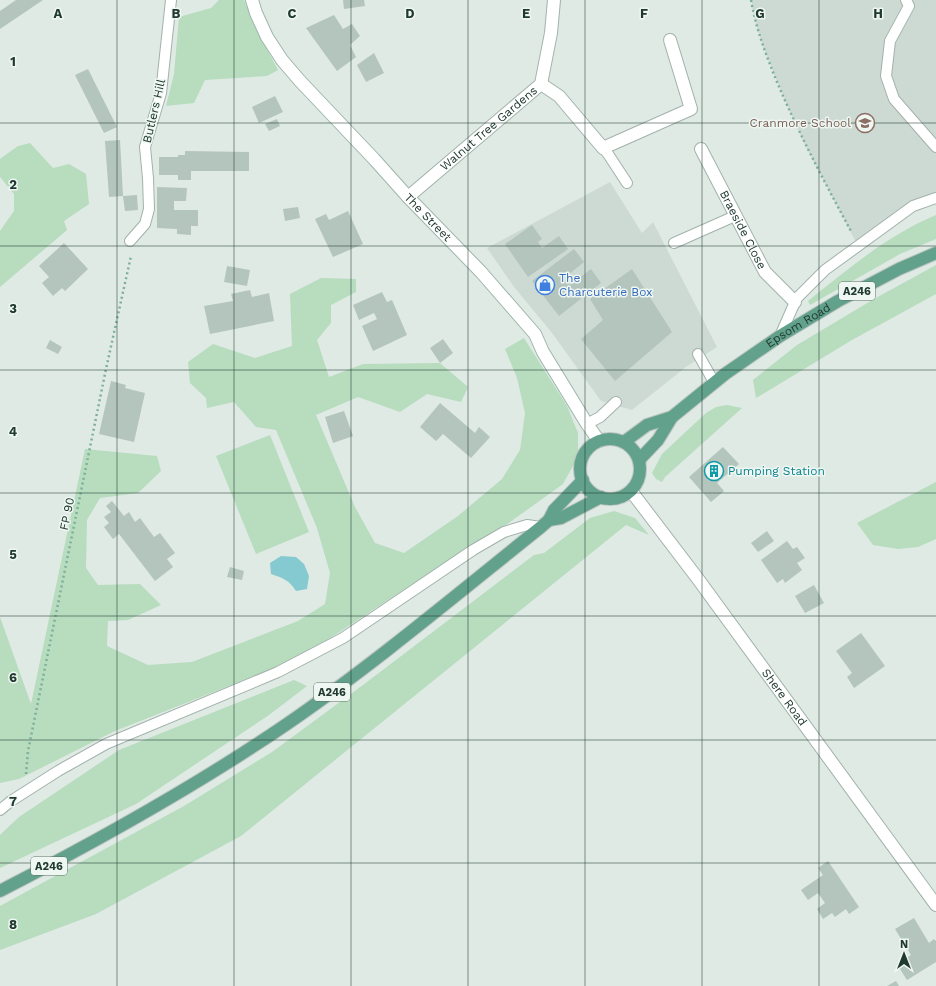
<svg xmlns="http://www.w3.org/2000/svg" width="936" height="986" font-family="'Work Sans',sans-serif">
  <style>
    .built { fill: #cddad3 }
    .green { fill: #b7dcbe }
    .water { fill: #85cad1 }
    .building { fill: #b4c5bd }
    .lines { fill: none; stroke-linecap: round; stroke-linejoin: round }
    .lane-casing { stroke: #a2b2ab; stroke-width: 12 }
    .street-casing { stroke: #a2b2ab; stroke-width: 14 }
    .secondary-casing { stroke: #9eb6ac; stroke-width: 14 }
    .primary-casing { stroke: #bcc4c1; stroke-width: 14 }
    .path { stroke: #7eaf9c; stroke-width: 2.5; stroke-dasharray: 2 3; stroke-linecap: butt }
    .lane { stroke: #fff; stroke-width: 10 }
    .street { stroke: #fff; stroke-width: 12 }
    .secondary { stroke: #fff; stroke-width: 12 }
    .primary { stroke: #62a18c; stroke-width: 12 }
    .grid { fill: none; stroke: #203a31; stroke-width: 1; stroke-opacity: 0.55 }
    .labels { text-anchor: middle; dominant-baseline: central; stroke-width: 3; stroke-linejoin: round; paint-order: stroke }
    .shield { fill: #eff7f2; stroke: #5e736b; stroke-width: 1 }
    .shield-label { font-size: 11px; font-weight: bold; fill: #203a31 }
    .street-label { font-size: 12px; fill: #203a31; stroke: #eff7f2 }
    .education-label { font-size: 12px; fill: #785e54; stroke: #eff7f2; text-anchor: end }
    .shop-label { font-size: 12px; fill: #366cbe; stroke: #eff7f2; text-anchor: start }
    .culture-label { font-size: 12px; fill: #0d838f; stroke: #eff7f2; text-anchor: start }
    .grid-label { font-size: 13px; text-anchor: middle; font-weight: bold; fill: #203a31; stroke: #eff7f2; stroke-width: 3; stroke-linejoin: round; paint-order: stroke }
  </style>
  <rect width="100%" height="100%" fill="#dfeae4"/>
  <g class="built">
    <polygon points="751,0 936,0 936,198 913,206 858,246 804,143 786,103 763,47 754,17"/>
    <polygon points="610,182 642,233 653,222 717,347 686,367 632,410 601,401 552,333 514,287 487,248"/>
  </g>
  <g class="green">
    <polygon points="219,0 244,0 263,42 278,70 267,76 205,80 194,103 166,106 174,74 179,17 211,8"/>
    <polygon points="30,143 53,168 69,164 86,174 89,204 64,221 67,230 0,287 0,231 14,211 14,194 0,177 0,159 18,146"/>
    <path d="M 936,215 L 936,239 L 900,254 L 810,305 L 808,301 C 848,269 888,235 936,215 Z"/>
    <polygon points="936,265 936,294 852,340 756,398 753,380 797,345 874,299"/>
    <polygon points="321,278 356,279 356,292 331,305 331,323 317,340 329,377 363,364 440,363 468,387 461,402 427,394 400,412 358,397 316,415 355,507 375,543 404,553 458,516 502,479 520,450 525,413 517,378 505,349 524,338 567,406 578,433 578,457 563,484 506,525 458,554 318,646 269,670 115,731 19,779 0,783 0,617 31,704 85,449 157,456 161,471 138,493 100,498 87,520 86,568 98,585 140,584 161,605 128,620 108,621 107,646 148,665 192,662 298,621 325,604 330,573 317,528 276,430 256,427 234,402 207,408 206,398 190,383 188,362 213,344 255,358 292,346 290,294"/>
    <polygon points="727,405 742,408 665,477 662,482 656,479 652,473 662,454 706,413 716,407"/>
    <polygon points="270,435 309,532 256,554 216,456"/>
    <polygon points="936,482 936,539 918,547 898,549 873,545 857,523"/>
    <polygon points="614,511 635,518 649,535 626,525 241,836 96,914 0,950 0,906 184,806 272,752 363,685 534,555 544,553 590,518"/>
    <polygon points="294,680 307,686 269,715 136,804 0,868 0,835 19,817 119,750"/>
  </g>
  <path class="water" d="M 281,556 L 296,557 L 304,564 L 309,576 L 307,589 L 296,591 C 289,580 283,578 271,574 L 270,563 Z"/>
  <g class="building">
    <polygon points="16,0 43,0 0,29 0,11"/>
    <polygon points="343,0 364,0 365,6 344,9"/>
    <polygon points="334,15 343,29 352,24 360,36 350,45 356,57 337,71 306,28"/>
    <polygon points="374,53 384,73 366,82 357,65"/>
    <polygon points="88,69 117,127 104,133 75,75"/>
    <polygon points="275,96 283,112 259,123 252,107"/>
    <polygon points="277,119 280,126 269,131 265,124"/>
    <polygon points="120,140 123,196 109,197 105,141"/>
    <polygon points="185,151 249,152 249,171 191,171 191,180 178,180 178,175 159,175 159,157 178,157 178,155 185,155"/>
    <polygon points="157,187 187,188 186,201 174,201 174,210 198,210 198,226 191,226 191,235 177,234 177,229 157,228"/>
    <polygon points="137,195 138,210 125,211 123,196"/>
    <polygon points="298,207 300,218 285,221 283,209"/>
    <polygon points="348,211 363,244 333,257 315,219 326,214 329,220"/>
    <polygon points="532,225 542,239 538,242 542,248 559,236 568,249 528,277 505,244"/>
    <polygon points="64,243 88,269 65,291 62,288 53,296 42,283 49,277 39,266"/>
    <polygon points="574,249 584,262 564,278 570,285 591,269 601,283 559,316 532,281"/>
    <polygon points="227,266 250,270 247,286 224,282"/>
    <polygon points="632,269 672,332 615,381 581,339 603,320 590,299"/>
    <polygon points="250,290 252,297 269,293 274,321 210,334 204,306 233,301 231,294"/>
    <polygon points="382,292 387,302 392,300 407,335 373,351 362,326 377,319 374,313 359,320 353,305"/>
    <polygon points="443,339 453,353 440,363 430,348"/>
    <polygon points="50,340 62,347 58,354 46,348"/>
    <polygon points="111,381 126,385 125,388 145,393 134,442 99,434"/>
    <polygon points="440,403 475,433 479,427 490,437 471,458 443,434 436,441 420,427"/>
    <polygon points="344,411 353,436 333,443 325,417"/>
    <polygon points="723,447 739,464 717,483 724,491 711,502 689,477"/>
    <polygon points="112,501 124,516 129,512 135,522 140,518 154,537 160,533 175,553 167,559 173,567 155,581 119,534 113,539 104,527 109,523 104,517 111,512 106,506"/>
    <polygon points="767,531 774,541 758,552 751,543"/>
    <polygon points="787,541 793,549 797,547 805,558 797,563 802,570 785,583 783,579 777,583 761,560"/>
    <polygon points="230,567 244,571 242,580 227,577"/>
    <polygon points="814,585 824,603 805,613 795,596"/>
    <polygon points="861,633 885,666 854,688 847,677 852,673 836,651"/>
    <polygon points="828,861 859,907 849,914 846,909 835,917 832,913 823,919 817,909 825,903 818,893 808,900 801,890 823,875 818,868"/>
    <polygon points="914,918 929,943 934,939 936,941 936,962 907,980 897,964 911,955 895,929"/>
    <polygon points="896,981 899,986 887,986"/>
  </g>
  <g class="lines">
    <g class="lane-casing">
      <g id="lane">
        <polyline points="906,0 909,6 890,41 886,76 894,99 936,147"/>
        <polyline points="603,148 608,154 627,183"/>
        <polyline points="130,241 145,224 149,209 148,178 145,147 161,93 171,0"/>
        <polyline points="674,243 735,216"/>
        <polyline points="780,336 795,302 795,300 825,270 913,206 936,198"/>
        <polyline points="698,354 714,382"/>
        <polyline points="587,424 600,417 616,402"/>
        <polyline points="0,810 11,801 58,771 106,744 278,672 343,638 473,550 504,532 527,525 541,527"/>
      </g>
    </g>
    <g class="street-casing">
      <g id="street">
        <polyline points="541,84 559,96 603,148 691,109 670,40"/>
        <path id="s1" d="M 701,149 L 765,272 L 795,302"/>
        <path id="s2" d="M 408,197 L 541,84 L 551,33 L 554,0"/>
        <path id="s3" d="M 631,491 L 698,579 L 936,905"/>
      </g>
    </g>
    <g class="secondary-casing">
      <g id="secondary">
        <path id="s4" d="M 252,0 L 256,13 L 267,37 L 282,60 L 300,81 L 374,159 L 408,197 L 481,272 L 535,334 L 543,352 L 587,424 L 599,441"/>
      </g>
    </g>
    <g class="primary-casing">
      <g id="primary">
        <circle cx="610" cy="469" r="30"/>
        <path id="s5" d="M 624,442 L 647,425 L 672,417 L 725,374 L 780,336 L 838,301 L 899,269 L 936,253"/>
        <polyline points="639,460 658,440 672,417"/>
        <polyline points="549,520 561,518 601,497"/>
        <path d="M 0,891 C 97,841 193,788 284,726 C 373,665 456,595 541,527 L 549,520 L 554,510 L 583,480"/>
      </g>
    </g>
    <g class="path">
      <path d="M 751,0 C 756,29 766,55 777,82 C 799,134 825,183 852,233"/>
      <polyline points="26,774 28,751 40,692 106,369 131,256"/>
    </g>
    <use href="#lane" class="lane"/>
    <use href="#street" class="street"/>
    <use href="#secondary" class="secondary"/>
    <use href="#primary" class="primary"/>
  </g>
  <path class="grid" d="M 117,0 L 117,986M 234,0 L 234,986M 351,0 L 351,986M 468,0 L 468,986M 585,0 L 585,986M 702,0 L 702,986M 819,0 L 819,986M 0,123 L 936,123M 0,246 L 936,246M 0,370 L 936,370M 0,493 L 936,493M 0,616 L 936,616M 0,740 L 936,740M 0,863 L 936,863"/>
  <defs>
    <g id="school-ring" transform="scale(1)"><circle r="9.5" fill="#eff7f2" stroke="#8d6e63" stroke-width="1.5"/><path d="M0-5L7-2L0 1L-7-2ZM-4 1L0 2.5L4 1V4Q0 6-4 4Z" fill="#8d6e63"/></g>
    <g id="shop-ring" transform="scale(1)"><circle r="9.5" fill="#eff7f2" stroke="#3f7fe0" stroke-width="1.5"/><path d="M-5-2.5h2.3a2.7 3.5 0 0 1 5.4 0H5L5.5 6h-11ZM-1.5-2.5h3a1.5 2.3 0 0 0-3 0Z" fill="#3f7fe0"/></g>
    <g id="building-ring" transform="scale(1)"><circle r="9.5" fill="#eff7f2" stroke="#0f9aa8" stroke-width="1.5"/><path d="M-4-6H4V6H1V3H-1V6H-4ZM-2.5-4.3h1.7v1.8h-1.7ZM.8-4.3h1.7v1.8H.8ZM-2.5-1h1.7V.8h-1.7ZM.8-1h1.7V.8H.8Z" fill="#0f9aa8"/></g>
  </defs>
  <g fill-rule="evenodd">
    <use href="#school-ring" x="865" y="123"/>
    <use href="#shop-ring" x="545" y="285"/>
    <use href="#building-ring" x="714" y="471"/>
  </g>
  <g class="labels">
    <g class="shield">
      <rect x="839" y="282" width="36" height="18" rx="3"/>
      <rect x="314" y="683" width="36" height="18" rx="3"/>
      <rect x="31" y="857" width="36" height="18" rx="3"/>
    </g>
    <g class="shield-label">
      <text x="857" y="291">A246</text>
      <text x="332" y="692">A246</text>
      <text x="49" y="866">A246</text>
    </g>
    <g class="street-label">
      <text transform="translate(154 111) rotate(-77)">Butlers Hill</text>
      <text stroke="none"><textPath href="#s2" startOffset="106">Walnut Tree Gardens</textPath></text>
      <text stroke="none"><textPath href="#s4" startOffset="282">The Street</textPath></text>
      <text stroke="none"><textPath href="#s1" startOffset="91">Braeside Close</textPath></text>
      <text stroke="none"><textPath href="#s5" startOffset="211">Epsom Road</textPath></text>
      <text transform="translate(67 514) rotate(-78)">FP 90</text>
      <text stroke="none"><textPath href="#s3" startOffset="257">Shere Road</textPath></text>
    </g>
    <g class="education-label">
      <text x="851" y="123">Cranmore School</text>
    </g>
    <g class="shop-label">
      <text x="559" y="278">The<tspan x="559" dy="14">Charcuterie Box</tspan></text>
    </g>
    <g class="culture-label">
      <text x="728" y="471">Pumping Station</text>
    </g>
  </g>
  <g class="grid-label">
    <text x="58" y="18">A</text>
    <text x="176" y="18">B</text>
    <text x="292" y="18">C</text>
    <text x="410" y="18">D</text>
    <text x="526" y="18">E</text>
    <text x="644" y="18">F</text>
    <text x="760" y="18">G</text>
    <text x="878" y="18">H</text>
    <text x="13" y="66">1</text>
    <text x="13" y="189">2</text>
    <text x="13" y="313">3</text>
    <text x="13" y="436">4</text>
    <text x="13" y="559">5</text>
    <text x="13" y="682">6</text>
    <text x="13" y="806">7</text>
    <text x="13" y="929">8</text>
  </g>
  <g transform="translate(904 954)" stroke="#eff7f2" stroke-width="3" paint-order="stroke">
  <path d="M0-3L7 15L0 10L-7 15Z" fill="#203a31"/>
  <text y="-6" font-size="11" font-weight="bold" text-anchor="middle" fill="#203a31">N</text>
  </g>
</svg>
